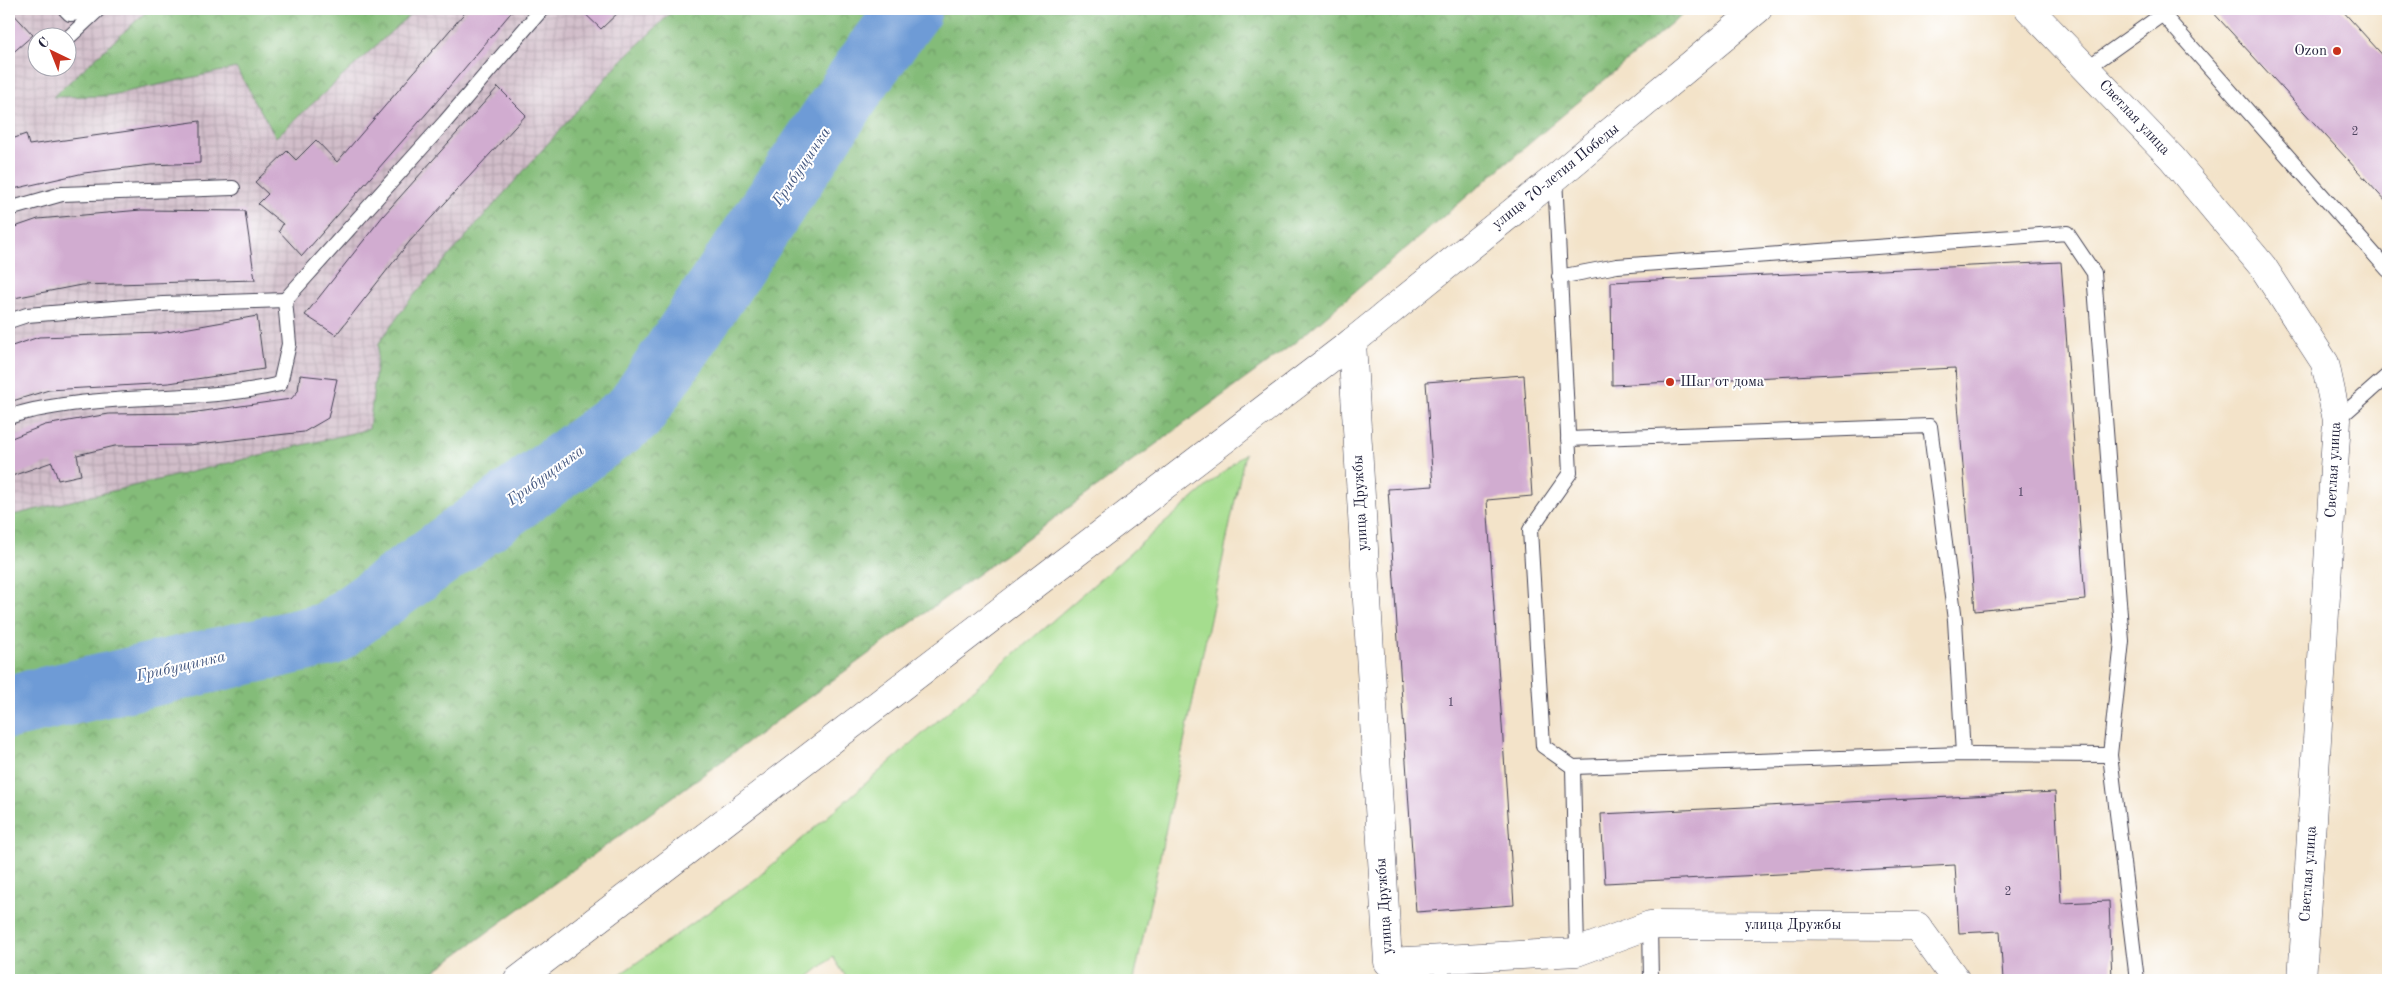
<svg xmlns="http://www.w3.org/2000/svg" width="2397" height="989" font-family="'Old Standard TT',serif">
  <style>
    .industrial { fill: url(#industrial-grid); fill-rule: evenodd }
    .grass { fill: #a5dd8e; stroke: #648064 }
    .forest { fill: url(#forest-crowns); stroke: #536f5a }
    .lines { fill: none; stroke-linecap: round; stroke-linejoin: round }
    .river { stroke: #6e9bd6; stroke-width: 64 }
    .building { fill: #d1acd0 }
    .service-casing { stroke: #413f50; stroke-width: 16 }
    .minor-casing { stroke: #413f50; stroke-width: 29 }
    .service { stroke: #fff; stroke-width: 14 }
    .minor { stroke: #fff; stroke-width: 28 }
    .poi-dot { fill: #c8321e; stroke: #fff; stroke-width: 2 }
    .labels { text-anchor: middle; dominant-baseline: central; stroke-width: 4; stroke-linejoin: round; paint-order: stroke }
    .number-label { font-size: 12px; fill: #4e4460 }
    .poi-label { font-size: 15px; fill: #22223b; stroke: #fff; text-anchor: end }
    .street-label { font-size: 15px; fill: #22223b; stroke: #fff }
    .water-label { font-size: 16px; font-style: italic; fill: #445881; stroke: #fff }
  </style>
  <defs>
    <pattern id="industrial-grid" width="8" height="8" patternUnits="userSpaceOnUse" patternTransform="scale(1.25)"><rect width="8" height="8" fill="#d1bdc9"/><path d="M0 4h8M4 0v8" fill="none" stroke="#b3a2ae"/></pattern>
    <pattern id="forest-crowns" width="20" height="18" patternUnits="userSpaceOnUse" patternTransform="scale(1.25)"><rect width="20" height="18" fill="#84bc79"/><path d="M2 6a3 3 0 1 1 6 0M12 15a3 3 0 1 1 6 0" fill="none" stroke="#6c9864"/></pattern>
  </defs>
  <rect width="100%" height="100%" fill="#fff"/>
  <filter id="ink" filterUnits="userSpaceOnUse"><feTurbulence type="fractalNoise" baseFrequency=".02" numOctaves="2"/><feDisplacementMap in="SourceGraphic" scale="10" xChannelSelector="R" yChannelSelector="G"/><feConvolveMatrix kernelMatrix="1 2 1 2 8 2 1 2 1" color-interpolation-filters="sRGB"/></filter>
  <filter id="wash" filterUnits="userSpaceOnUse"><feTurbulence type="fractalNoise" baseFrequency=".0096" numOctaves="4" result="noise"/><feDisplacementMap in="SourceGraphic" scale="20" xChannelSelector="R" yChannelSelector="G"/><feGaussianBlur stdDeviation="1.12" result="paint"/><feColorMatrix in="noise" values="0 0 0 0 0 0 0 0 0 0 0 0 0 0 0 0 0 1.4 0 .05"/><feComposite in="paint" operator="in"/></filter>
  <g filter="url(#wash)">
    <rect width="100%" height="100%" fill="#f3e3c9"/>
    <path class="industrial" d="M 9,9 L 149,9 L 54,97 L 107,96 L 236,68 L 276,137 L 416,9 L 675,9 L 618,64 L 409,301 L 379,343 L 369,429 L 9,516 ZM 38,38 L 68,38 L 68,68 L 38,68 Z"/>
    <polygon class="grass" points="1245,453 1134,980 848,980 833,957 805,980 612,980 757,878"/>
    <g class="forest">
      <polygon points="149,9 416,9 276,137 236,68 107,96 53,97"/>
      <polygon points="675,9 1688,9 1293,344 422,980 9,980 9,516 369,429 379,343 409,301 618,64"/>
    </g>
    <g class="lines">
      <polyline class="river" points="9,707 329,634 635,412 866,68 910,9"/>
    </g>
    <g id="blocks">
      <g class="building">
        <polygon points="9,9 33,35 9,56"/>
        <polygon points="468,9 514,9 433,106 302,256 279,231 283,224 258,204 268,194 255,182 287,151 296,160 316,140 337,162"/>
        <polygon points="580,9 622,9 601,29"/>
        <polygon points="2210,9 2341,9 2388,61 2388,204"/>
        <polygon points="498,87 526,115 410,241 336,335 305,315 383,216"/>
        <polygon points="200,121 200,163 151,165 84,173 9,190 9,140 26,134 29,145"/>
        <polygon points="141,210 245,211 255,280 81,285 9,299 9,229 38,219"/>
        <polygon points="2061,262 2085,600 1975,611 1955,368 1612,385 1611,282"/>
        <polygon points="257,316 264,369 169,383 49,390 9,402 9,347 39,337 161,333"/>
        <polygon points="300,375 337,379 328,418 304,432 189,445 115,446 77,455 81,475 58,480 52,462 9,477 9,439 45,425 109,414 190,413 291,399 298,391"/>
        <polygon points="1524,375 1532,496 1487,500 1514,905 1416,912 1388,489 1433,486 1426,382"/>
        <polygon points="2055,792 2061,903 2109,901 2112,980 2003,980 2000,931 1959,933 1955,865 1605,883 1601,814"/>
      </g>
    </g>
  </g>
  <g filter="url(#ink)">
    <use href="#blocks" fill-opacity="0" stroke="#413f50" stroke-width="1"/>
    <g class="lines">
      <g class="service-casing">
        <g id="service">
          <polyline points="65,9 70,14 95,12"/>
          <polyline points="2158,9 2388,270"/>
          <polyline points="68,38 99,9"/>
          <polyline points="2087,68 2170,9"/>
          <polyline points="1555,178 1570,473 1530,530 1543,746 1573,767 1963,754 2110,755 2137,980"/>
          <polyline points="9,209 62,194 233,188"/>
          <polyline points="1559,277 1617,266 2067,233 2094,273 2122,641 2110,755"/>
          <polyline points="9,321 27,315 163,304 285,300"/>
          <path d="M 9,417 C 27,410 45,408 64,405 C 136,394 210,401 280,384 L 289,344 L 285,300 L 445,122 L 542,9"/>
          <polyline points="2337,420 2388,375"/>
          <polyline points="1568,439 1930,426 1955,620 1963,754"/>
          <polyline points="1573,767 1577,952"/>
          <polyline points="1650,925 1651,980"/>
          <polyline points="1442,959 1442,980"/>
        </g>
      </g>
      <g class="minor-casing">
        <g id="minor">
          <polyline points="2029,9 2172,158 2263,267 2325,363 2337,420 2302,980"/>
          <polyline points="1352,342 1388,962 1577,952 1650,925 1917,926 1956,980"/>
          <polyline points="518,980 1352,342 1555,178 1758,9"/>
        </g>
      </g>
      <use href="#service" class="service"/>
      <use href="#minor" class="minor"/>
    </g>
  </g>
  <g class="poi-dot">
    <circle cx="2337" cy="51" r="5"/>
    <circle cx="1670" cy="382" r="5"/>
  </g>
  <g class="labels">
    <g class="number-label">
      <text x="2355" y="132">2</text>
      <text x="2021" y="493">1</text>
      <text x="1451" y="703">1</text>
      <text x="2008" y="892">2</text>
    </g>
    <g class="poi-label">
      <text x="2327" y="51">Ozon</text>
      <text x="1680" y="382" text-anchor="start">Шаг от дома</text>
    </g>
    <g class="street-label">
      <text transform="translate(2134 118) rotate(47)">Светлая улица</text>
      <text transform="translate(1556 177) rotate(-39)">улица 70-летия Победы</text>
      <text transform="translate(2334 470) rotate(-87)">Светлая улица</text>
      <text transform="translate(1361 503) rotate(-93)">улица Дружбы</text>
      <text transform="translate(2309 874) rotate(-86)">Светлая улица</text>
      <text transform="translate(1385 906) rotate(-94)">улица Дружбы</text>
      <text x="1793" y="925">улица Дружбы</text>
    </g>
    <g class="water-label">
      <text transform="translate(802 167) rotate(-56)">Грибущинка</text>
      <text transform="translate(546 476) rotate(-36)">Грибущинка</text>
      <text transform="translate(181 667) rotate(-13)">Грибущинка</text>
    </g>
  </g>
  <rect width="2397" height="989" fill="none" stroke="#fff" stroke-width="30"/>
  <g transform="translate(52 52) rotate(317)"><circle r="24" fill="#ffffff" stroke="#a7a7b1"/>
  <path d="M0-4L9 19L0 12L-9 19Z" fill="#c8321e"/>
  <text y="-8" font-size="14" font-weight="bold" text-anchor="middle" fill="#22223b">С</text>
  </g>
</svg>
